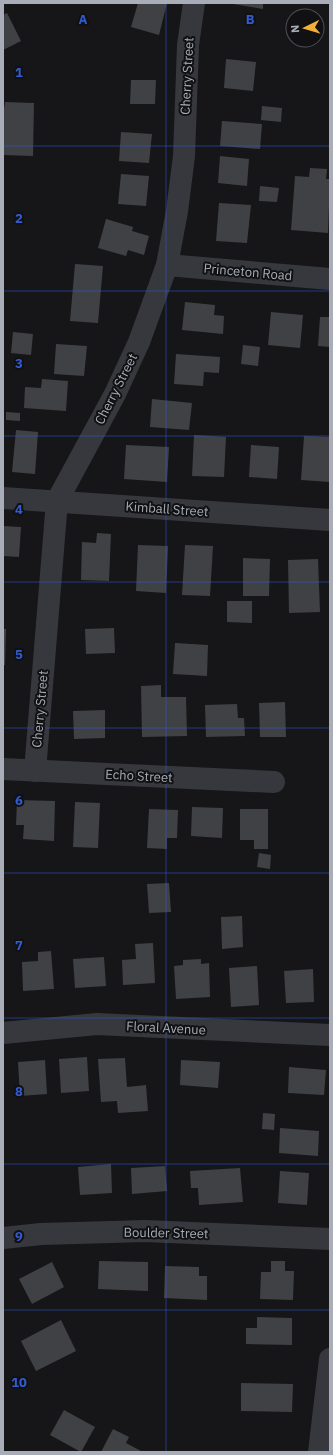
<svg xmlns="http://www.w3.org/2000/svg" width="333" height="1455" font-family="'IBM Plex Sans',sans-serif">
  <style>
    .building { fill: #404145 }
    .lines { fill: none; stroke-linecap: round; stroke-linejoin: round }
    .minor { stroke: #37383d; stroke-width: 22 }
    .grid { fill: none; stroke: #325cd3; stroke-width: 1; stroke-opacity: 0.55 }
    .labels { text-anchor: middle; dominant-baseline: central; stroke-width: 4; stroke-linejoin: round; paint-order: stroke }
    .street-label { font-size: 13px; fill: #a8adb8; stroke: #111113 }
    .grid-label { font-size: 13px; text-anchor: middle; font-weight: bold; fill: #325cd3; stroke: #111113; stroke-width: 4; stroke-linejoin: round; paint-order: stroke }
  </style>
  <rect width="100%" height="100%" fill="#161618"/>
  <g class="building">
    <polygon points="138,3 167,3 159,35 131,27"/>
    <polygon points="233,3 263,3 263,9 233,4"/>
    <polygon points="7,13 21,41 3,50 3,15"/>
    <polygon points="226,59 256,62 253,91 224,88"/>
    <polygon points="131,80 156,80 155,104 130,104"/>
    <polygon points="5,102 34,103 33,156 3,155 3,117"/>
    <polygon points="262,106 282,108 281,122 261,120"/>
    <polygon points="222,121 262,124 260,149 220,146"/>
    <polygon points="121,132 152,134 149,163 119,161"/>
    <polygon points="220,156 249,159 247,186 218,183"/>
    <polygon points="310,168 327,169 326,179 330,179 328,233 291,230 295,176 309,177"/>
    <polygon points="121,174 149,176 146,206 118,204"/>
    <polygon points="260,186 279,188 277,202 259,201"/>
    <polygon points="219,203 251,205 247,243 216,241"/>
    <polygon points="106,219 133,227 132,231 149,236 144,255 128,250 126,256 98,248"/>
    <polygon points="75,264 103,266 98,323 70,321"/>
    <polygon points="185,302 215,305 214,315 224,316 223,334 182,330"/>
    <polygon points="271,312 303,315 300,348 268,345"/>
    <polygon points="320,317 330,317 330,347 318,346"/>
    <polygon points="13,332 33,334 31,355 11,353"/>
    <polygon points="56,344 87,346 84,376 54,374"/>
    <polygon points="243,345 260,347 258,366 241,364"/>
    <polygon points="176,354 220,357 219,373 204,372 203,386 174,384"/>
    <polygon points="42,379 68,381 66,411 24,408 25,387 41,388"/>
    <polygon points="152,399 192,403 189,430 150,427"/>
    <polygon points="6,412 20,413 20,421 6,420"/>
    <polygon points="16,430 38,432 35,474 12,472"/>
    <polygon points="194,435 226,437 224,477 192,476"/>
    <polygon points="304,436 330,437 329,482 301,480"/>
    <polygon points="126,445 169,447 167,482 124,479"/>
    <polygon points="251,445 279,447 277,479 249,477"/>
    <polygon points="3,526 21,527 19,557 3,556"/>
    <polygon points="97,533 111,534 109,581 81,580 82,542 96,543"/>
    <polygon points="138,545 168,546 166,593 136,591"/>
    <polygon points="185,545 213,546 210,596 182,595"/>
    <polygon points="243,558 270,559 269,596 243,596"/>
    <polygon points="318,559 320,612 289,613 288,560"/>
    <polygon points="227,601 252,601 252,623 227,622"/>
    <polygon points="114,628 115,653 86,654 85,629"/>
    <polygon points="3,629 6,629 5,665 3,665"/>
    <polygon points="175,643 208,645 207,676 173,674"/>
    <polygon points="161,685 161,697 186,697 187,736 142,737 141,686"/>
    <polygon points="285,702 286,737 260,737 259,703"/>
    <polygon points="237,704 238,718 244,718 245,736 206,737 205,705"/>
    <polygon points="105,710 105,738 74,739 73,711"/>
    <polygon points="17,800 55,801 54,841 23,839 24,825 16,825"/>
    <polygon points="75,802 100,803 98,848 73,847"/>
    <polygon points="192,807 223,808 222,838 191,836"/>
    <polygon points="149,809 178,810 177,838 167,838 167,849 147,848"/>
    <polygon points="240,809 268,809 268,849 254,849 254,840 240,840"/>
    <polygon points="259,853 271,855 270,869 257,867"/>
    <polygon points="169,883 171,912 149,913 147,884"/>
    <polygon points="242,916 243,947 222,949 221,917"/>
    <polygon points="153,943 155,983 123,985 122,960 136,959 135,944"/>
    <polygon points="51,951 54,989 23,991 22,962 38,961 38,952"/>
    <polygon points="104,957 106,986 75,988 73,959"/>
    <polygon points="201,959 201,964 209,963 210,997 176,999 174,966 183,965 183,960"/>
    <polygon points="257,966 259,1005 231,1007 229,968"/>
    <polygon points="313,969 314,1002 286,1003 284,971"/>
    <polygon points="87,1057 89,1091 61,1093 59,1059"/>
    <polygon points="125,1058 127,1087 146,1085 148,1111 118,1113 117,1101 101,1102 98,1059"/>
    <polygon points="45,1060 47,1094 20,1096 18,1062"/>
    <polygon points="181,1060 220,1062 218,1088 180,1085"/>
    <polygon points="289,1067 326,1070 324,1095 288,1093"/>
    <polygon points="263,1113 275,1114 274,1130 262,1129"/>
    <polygon points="280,1128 319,1131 318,1156 279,1153"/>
    <polygon points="111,1164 112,1193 80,1195 78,1167"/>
    <polygon points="165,1166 167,1191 132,1194 131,1168"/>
    <polygon points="240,1168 243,1202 199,1205 198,1188 191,1188 190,1171"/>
    <polygon points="280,1171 309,1173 307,1205 278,1203"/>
    <polygon points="99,1261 148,1262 148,1291 98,1289"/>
    <polygon points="271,1261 285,1261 285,1271 294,1271 293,1300 260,1299 261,1272 271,1272"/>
    <polygon points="52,1262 64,1287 32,1304 19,1279"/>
    <polygon points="165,1266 199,1267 199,1276 207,1276 207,1300 164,1298"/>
    <polygon points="257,1317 292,1318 292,1345 246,1344 246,1328 257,1328"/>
    <polygon points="61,1320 76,1351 36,1371 21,1341"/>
    <polygon points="241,1383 293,1384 292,1412 241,1411"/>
    <polygon points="64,1410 95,1427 81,1452 50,1435"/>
    <polygon points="113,1429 129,1437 126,1443 143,1452 101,1452"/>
  </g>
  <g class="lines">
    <g class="minor">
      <polyline points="167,265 330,279"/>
      <polyline points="3,498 330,520"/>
      <polyline points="3,769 274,782"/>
      <polyline points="35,771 57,501 115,394 139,342 167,265 177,211 184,156 188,45 194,3"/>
      <polyline points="3,1033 97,1024 330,1035"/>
      <polyline points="3,1238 41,1234 145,1231 330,1239"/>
      <polyline points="319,1452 330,1359"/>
    </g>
  </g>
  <path class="grid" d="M 166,3 L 166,1452M 3,146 L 330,146M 3,291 L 330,291M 3,436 L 330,436M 3,582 L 330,582M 3,728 L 330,728M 3,873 L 330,873M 3,1018 L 330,1018M 3,1164 L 330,1164M 3,1310 L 330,1310"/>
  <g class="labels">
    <g class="street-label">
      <text transform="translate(187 76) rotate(-87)">Cherry Street</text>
      <text transform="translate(248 272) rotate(5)">Princeton Road</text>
      <text transform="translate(116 389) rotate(-63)">Cherry Street</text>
      <text transform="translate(167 509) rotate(4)">Kimball Street</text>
      <text transform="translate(40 709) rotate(-85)">Cherry Street</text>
      <text transform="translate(139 776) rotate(3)">Echo Street</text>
      <text transform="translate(166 1028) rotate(3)">Floral Avenue</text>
      <text transform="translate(166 1233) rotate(1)">Boulder Street</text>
    </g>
  </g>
  <g class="grid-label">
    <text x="83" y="24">A</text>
    <text x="250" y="24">B</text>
    <text x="19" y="77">1</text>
    <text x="19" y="223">2</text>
    <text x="19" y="368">3</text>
    <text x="19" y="514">4</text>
    <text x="19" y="659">5</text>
    <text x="19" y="805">6</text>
    <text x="19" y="950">7</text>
    <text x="19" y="1096">8</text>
    <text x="19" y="1241">9</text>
    <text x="19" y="1387">10</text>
  </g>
  <rect width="333" height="1455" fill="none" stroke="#a8adb8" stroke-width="8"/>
  <g transform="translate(305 28) rotate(265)"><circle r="19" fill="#111113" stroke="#4d4f55"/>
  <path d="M0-3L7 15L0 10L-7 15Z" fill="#f2b134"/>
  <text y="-6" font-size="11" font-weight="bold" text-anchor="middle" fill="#a8adb8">N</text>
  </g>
</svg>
